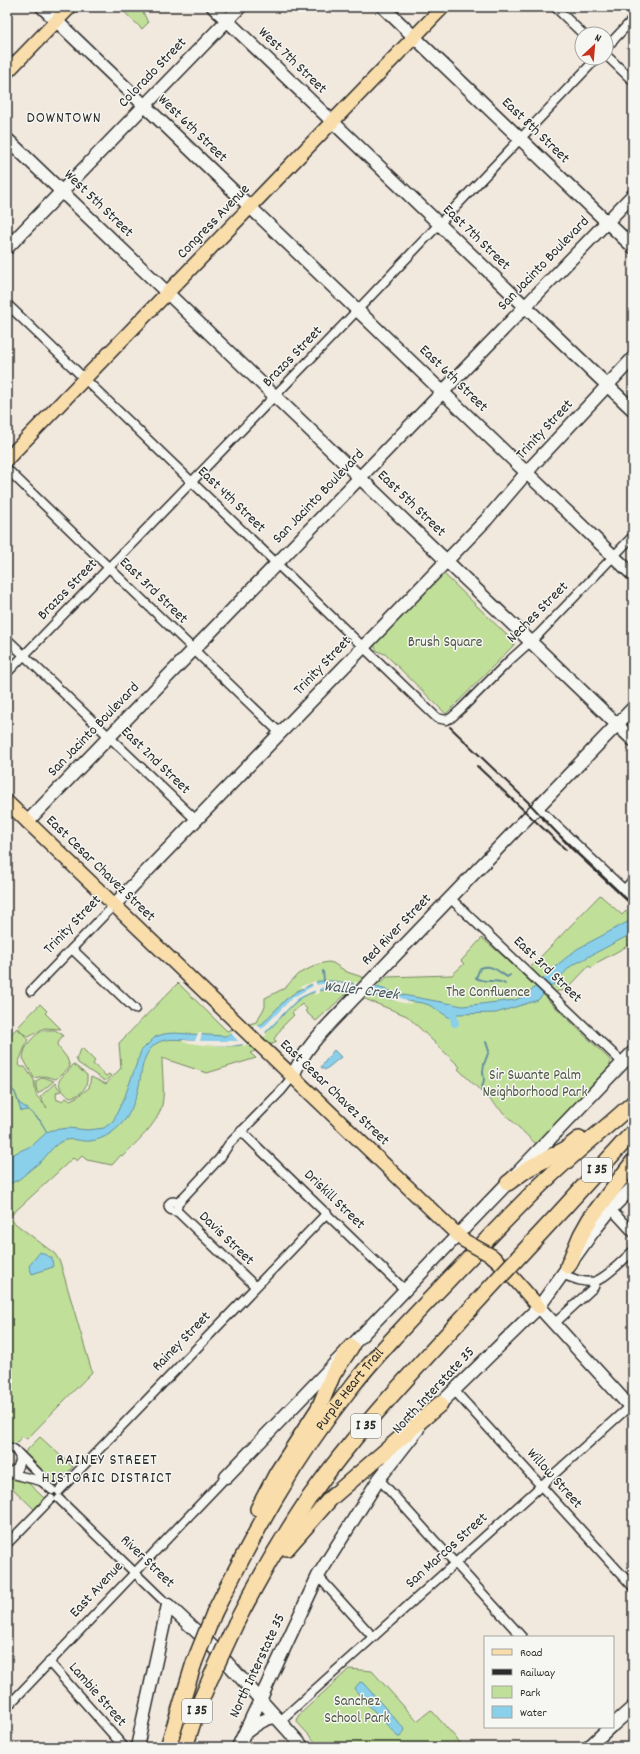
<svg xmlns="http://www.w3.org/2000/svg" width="640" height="1754" font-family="Dekko,sans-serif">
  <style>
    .green { fill: #c0e099; stroke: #768662 }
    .water { fill: #8ad0eb; stroke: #648e9e }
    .pier { fill: #f1e8de }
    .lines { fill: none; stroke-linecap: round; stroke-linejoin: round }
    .stream { stroke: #648e9e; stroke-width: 2 }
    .canal { stroke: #8ad0eb; stroke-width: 8 }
    .street-casing { stroke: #2b2b2b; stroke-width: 11 }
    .secondary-casing { stroke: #2b2b2b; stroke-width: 15 }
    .primary-casing { stroke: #2b2b2b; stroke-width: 16 }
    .highway-casing { stroke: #2b2b2b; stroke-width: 18 }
    .street { stroke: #f6f6f2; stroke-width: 8 }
    .secondary { stroke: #f6f6f2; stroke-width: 12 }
    .primary { stroke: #f9deab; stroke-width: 13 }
    .highway { stroke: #f9deab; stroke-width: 15 }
    .rail { stroke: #2b2b2b; stroke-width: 2 }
    .primary-bridge-casing { stroke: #2b2b2b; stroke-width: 16; stroke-linecap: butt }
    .highway-bridge-casing { stroke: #2b2b2b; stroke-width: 18; stroke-linecap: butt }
    .primary-bridge { stroke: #f9deab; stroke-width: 13 }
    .highway-bridge { stroke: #f9deab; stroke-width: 15 }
    .labels { text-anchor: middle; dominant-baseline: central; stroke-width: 3; stroke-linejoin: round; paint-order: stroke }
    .shield { fill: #f6f6f2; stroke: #686867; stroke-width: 1 }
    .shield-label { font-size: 14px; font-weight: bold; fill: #2b2b2b }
    .street-label { font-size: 15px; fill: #2b2b2b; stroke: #f6f6f2 }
    .park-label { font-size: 15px; fill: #505846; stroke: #f6f6f2 }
    .neighbourhood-label { font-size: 16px; letter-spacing: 1px; fill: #2b2b2b; stroke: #f6f6f2 }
    .water-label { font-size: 16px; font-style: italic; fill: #43545b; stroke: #f6f6f2 }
  </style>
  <rect width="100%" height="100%" fill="#f1e8de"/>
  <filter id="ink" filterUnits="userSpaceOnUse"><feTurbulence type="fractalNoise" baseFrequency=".025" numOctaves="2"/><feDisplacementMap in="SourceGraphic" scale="8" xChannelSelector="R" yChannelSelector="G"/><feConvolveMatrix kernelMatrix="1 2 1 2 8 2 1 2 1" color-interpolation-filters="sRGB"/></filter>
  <g filter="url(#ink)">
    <g class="green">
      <polygon points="119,7 145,7 143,12 148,23 142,29"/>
      <polygon points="442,572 515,643 513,646 446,714 385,654 377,651 373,643"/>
      <path d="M 600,895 L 622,915 L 626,911 L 631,917 L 633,916 L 633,943 L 598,962 L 592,968 L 589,966 L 566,990 L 558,991 L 548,1000 L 607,1057 L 610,1060 L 610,1066 L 536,1144 L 458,1069 L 460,1067 L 407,1016 L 365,999 L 345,995 L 316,1021 L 305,1011 L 307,1009 L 302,1004 L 292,1013 L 294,1015 L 283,1026 L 274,1039 L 277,1042 L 250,1053 L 256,1058 L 207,1073 L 162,1058 C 162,1073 165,1091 162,1105 C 157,1125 137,1141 123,1156 L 121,1155 L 112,1165 L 87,1160 L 82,1156 L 77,1161 L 73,1158 L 8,1218 L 55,1254 L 60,1262 L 92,1372 L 27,1439 L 23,1436 L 7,1452 L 7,1038 L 17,1028 L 28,1039 L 18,1064 L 21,1067 L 25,1067 L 34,1080 L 36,1095 L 47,1108 L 40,1097 L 55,1083 L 61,1091 L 57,1092 L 56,1095 L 57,1100 L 62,1101 L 65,1098 L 70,1100 L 77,1097 L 89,1088 L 91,1077 L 106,1084 L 121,1068 L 119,1043 L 178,983 L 227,1031 L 256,1022 L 265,1007 L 265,998 L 285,988 L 298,974 L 319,964 L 328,962 L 333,963 L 347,972 L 380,983 L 387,977 L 452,975 L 464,964 L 461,961 L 482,938 L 524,974 Z"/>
      <polygon points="40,1004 47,1011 45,1013 61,1029 44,1028 29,1037 22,1033 18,1027"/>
      <path d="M 44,1030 L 55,1030 L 63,1035 L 57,1045 L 67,1058 L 70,1067 L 56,1079 L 44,1076 L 34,1078 L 23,1058 C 24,1046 33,1035 44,1030 Z"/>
      <polygon points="82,1048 95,1061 93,1064 106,1076 109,1074 111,1076 105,1081 78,1063 76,1058"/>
      <path d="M 73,1064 L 87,1075 C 88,1086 83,1095 71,1097 C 64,1095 59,1087 59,1081 C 63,1073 70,1072 73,1064 Z"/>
      <polygon points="43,1077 54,1081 38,1094 36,1088 36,1081"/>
      <polygon points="40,1437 73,1467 57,1483 52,1483 24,1455 25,1452"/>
      <polygon points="7,1477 27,1482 44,1498 34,1509 7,1483"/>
      <polygon points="349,1669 372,1671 417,1721 431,1710 464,1747 320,1747 297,1722 298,1716"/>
    </g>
    <g class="water">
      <path d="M 633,919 L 633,933 L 571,966 L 538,1000 L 496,1013 L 457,1014 L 455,1018 L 452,1019 C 444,1015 437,1009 429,1005 C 419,1001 407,1002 396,1000 C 363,995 327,978 297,1001 C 278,1017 267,1040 241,1045 C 217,1050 176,1032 157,1043 C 142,1053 142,1071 139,1086 C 137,1096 132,1109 127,1117 C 119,1129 104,1140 90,1141 C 80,1142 73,1137 63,1141 C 52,1145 48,1156 39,1163 C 32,1168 25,1175 18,1180 C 14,1182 10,1183 7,1186 L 7,1157 L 33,1145 L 47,1132 L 40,1121 L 28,1110 L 21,1111 L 15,1093 L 10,1087 L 15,1092 L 19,1103 L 28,1109 L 40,1120 L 47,1132 L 52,1130 L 69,1128 L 88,1130 L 104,1128 L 113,1121 L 125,1096 L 141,1051 L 155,1037 L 164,1034 L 174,1033 L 225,1036 L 262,1024 L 285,1000 L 297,991 L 319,981 L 334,981 L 377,987 L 403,995 L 463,1006 L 515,1000 L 527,995 L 556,966 L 577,949 Z"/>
      <polygon points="334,1050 341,1057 325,1070 321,1067"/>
      <polygon points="40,1252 52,1258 53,1267 32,1274 29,1266"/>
      <polygon points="360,1682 363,1683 405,1730 400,1737 398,1737 355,1690 355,1688"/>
    </g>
    <polygon class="pier" points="315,981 317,985 333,982 354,985 354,982 378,985 374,990 399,997 412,1004 403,1003 371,993 368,996 348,992 351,988 332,986 323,987 319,989 319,993 314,995 315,990 298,998 265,1032 267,1035 244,1046 242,1044 231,1046 203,1045 183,1042 183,1040 195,1041 198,1033 202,1033 200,1041 238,1041 230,1032 256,1024 262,1029 292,998 313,986 311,983 304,988 299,987"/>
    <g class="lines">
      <g class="stream">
        <polyline points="323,971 324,981"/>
        <path d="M 505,984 C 496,978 486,984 476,978 L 480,968 C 492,964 498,971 507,977 L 510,975"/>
        <polyline points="481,1091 484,1080 483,1072 484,1064 489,1051 486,1042"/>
      </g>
      <polyline class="canal" points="452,1008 455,1023"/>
      <g class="street-casing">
        <g id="street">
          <polyline points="555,7 583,34"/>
          <polyline points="606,48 633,19"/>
          <polyline points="606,55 633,81"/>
          <polyline points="7,304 437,718 446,720 451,718 461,709 510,660 539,634 633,536"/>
          <polyline points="7,469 280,733"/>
          <polyline points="7,639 196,820"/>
          <polyline points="7,673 348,320 597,58"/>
          <polyline points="537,807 633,898"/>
          <polyline points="624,890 633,880"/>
          <polyline points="450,898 623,1063"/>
          <polyline points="72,949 135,1009"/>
          <polyline points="31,991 114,905"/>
          <polyline points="241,1131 405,1290"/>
          <circle cx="173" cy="1206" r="4.5"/>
          <polyline points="177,1204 220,1158 229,1144 281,1091 293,1076"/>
          <polyline points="611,1209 633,1233"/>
          <polyline points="174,1211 178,1212 255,1286"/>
          <path d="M 562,1274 C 572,1278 585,1284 596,1281 C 607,1277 624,1259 633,1251"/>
          <polyline points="554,1324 594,1287 596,1281"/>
          <polyline points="453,1389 633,1587"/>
          <path d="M 7,1447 C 15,1448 20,1453 20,1461 L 17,1469 L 7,1473"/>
          <polyline points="19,1454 40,1475 41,1481"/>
          <polyline points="8,1473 41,1481 52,1490"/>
          <polyline points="379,1479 522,1637"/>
          <polyline points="59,1491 327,1213"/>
          <polyline points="59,1499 168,1605"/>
          <polyline points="7,1544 51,1499"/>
          <polyline points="318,1576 373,1637"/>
          <polyline points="49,1662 124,1747"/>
          <polyline points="7,1707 226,1477"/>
          <polyline points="280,1721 633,1403"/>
        </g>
      </g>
      <g class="secondary-casing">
        <g id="secondary">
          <polyline points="42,7 633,575"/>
          <polyline points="213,7 633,410"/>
          <polyline points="383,7 633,247"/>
          <polyline points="7,139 633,740"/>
          <polyline points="7,248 240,7"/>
          <polyline points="27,822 633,195"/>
          <polyline points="114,905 487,519 534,464 633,358"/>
          <path d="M 293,1076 C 305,1045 333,1021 355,997 L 633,708"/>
          <polyline points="539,1307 633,1410"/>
          <polyline points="434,1410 539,1307 592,1233 611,1209 633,1187"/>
          <polyline points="226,1477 633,1052"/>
          <polyline points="168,1605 213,1647 303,1747"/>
          <polyline points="613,1725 633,1707"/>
          <path d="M 246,1732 C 256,1725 264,1718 276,1717"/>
          <polyline points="137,1747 168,1605"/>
          <polyline points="238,1747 318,1576 379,1479 418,1429"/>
          <polyline points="589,1747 610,1727"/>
        </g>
      </g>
      <g class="primary-casing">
        <g id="primary">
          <polyline points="7,72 70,7"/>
          <polyline points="7,459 443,7"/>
          <polyline points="7,802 463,1240"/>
          <polyline points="492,1256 501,1264 539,1307"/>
        </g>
      </g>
      <g class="highway-casing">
        <g id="highway">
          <polyline points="508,1183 529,1168 566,1149 579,1139"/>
          <polyline points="563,1209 633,1132"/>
          <polyline points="568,1266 581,1235 590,1219 633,1162"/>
          <polyline points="258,1509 277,1473 319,1408 333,1374 351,1347"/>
          <polyline points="287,1548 331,1498 440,1404"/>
          <path id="s1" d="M 214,1613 C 253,1535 294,1459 349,1390 C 381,1349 418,1312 454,1274 C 485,1242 515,1209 548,1178 C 575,1152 605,1129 633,1103"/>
          <path d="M 236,1623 C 258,1580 282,1538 309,1498 C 361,1424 426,1358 487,1291"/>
          <polyline points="168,1747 194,1663"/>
          <polyline points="185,1747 198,1707 211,1677"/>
        </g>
      </g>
      <use href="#street" class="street"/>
      <use href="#secondary" class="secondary"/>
      <use href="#primary" class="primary"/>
      <use href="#highway" class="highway"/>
      <g class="rail">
        <polyline points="450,727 529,803 572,849 633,906"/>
        <polyline points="477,766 566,850"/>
      </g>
      <g class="primary-bridge-casing">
        <polyline id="primary-bridge" points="463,1240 492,1256"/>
      </g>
      <g class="highway-bridge-casing">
        <g id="highway-bridge">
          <polyline points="487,1291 563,1209"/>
          <polyline points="194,1663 214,1613"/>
          <polyline points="211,1677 236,1623"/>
        </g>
      </g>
      <use href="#primary-bridge" class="primary-bridge"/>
      <use href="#highway-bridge" class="highway-bridge"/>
    </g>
  </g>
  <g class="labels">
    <g class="shield">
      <rect x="582" y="1158" width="30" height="24" rx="3"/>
      <rect x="351" y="1414" width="30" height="24" rx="3"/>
      <rect x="182" y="1699" width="30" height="24" rx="3"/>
    </g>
    <g class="shield-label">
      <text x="597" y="1170">I 35</text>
      <text x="366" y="1426">I 35</text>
      <text x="197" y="1711">I 35</text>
    </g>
    <g class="street-label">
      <text transform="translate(292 61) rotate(44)">West 7th Street</text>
      <text transform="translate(153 73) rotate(-46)">Colorado Street</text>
      <text transform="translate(192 129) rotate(44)">West 6th Street</text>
      <text transform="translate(535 131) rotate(44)">East 8th Street</text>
      <text transform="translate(98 204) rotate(44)">West 5th Street</text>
      <text transform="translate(214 222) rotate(-46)">Congress Avenue</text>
      <text transform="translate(476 238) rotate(44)">East 7th Street</text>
      <text transform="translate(544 264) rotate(-46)">San Jacinto Boulevard</text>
      <text transform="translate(293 357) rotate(-46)">Brazos Street</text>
      <text transform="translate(453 379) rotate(44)">East 6th Street</text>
      <text transform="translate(545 430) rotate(-47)">Trinity Street</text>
      <text transform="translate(319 497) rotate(-46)">San Jacinto Boulevard</text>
      <text transform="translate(231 500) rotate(44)">East 4th Street</text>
      <text transform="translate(411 504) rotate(44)">East 5th Street</text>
      <text transform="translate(68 590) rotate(-46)">Brazos Street</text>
      <text transform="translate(153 591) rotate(44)">East 3rd Street</text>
      <text transform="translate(538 613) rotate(-45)">Neches Street</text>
      <text transform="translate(323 666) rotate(-46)">Trinity Street</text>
      <text transform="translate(94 730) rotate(-46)">San Jacinto Boulevard</text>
      <text transform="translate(155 761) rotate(44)">East 2nd Street</text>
      <text transform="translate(100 869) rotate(44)">East Cesar Chavez Street</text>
      <text transform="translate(73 925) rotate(-46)">Trinity Street</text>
      <text transform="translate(397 930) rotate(-46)">Red River Street</text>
      <text transform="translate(547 970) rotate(44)">East 3rd Street</text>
      <text transform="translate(334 1093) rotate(44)">East Cesar Chavez Street</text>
      <text transform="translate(334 1200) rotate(44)">Driskill Street</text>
      <text transform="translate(226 1239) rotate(44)">Davis Street</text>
      <text transform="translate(182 1342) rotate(-46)">Rainey Street</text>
      <text stroke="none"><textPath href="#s1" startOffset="262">Purple Heart Trail</textPath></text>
      <text transform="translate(434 1391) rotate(-47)">North Interstate 35</text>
      <text transform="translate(554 1479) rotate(48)">Willow Street</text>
      <text transform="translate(447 1551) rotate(-42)">San Marcos Street</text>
      <text transform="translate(147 1562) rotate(44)">River Street</text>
      <text transform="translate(97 1590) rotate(-47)">East Avenue</text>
      <text transform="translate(258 1666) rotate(-65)">North Interstate 35</text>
      <text transform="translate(97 1695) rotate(49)">Lambie Street</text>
    </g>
    <g class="park-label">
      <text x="445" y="643">Brush Square</text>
      <text x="488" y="993">The Confluence</text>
      <text x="535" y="1076">Sir Swante Palm<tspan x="535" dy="17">Neighborhood Park</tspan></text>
      <text x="357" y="1702">Sanchez<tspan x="357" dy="17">School Park</tspan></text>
    </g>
    <g class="neighbourhood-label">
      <text x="64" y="118">DOWNTOWN</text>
      <text x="107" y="1460">RAINEY STREET<tspan x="107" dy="18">HISTORIC DISTRICT</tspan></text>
    </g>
    <g class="water-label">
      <text transform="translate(361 991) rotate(7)">Waller Creek</text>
    </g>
  </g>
  <rect width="640" height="1754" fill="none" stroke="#f6f6f2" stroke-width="24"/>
  <rect x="12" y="12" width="616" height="1730" fill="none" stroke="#2b2b2b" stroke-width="1.5" filter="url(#ink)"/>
  <rect x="484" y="1636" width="130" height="92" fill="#f6f6f2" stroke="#a5a5a2"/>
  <rect x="492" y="1649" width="20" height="6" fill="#f9deab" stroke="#a5a5a2"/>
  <text x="520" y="1656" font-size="12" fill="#2b2b2b">Road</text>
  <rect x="492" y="1669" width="20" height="6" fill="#2b2b2b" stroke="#a5a5a2"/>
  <text x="520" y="1676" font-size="12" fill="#2b2b2b">Railway</text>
  <rect x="492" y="1686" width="20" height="12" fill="#c0e099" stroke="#a5a5a2"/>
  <text x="520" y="1696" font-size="12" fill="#2b2b2b">Park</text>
  <rect x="492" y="1706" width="20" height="12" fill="#8ad0eb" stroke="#a5a5a2"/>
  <text x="520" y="1716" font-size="12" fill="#2b2b2b">Water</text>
  <g transform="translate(594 46) rotate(26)"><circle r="19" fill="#f6f6f2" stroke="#a5a5a2"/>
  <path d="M0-3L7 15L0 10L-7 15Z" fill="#c8321e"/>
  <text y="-6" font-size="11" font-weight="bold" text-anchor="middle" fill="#2b2b2b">N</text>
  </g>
</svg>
